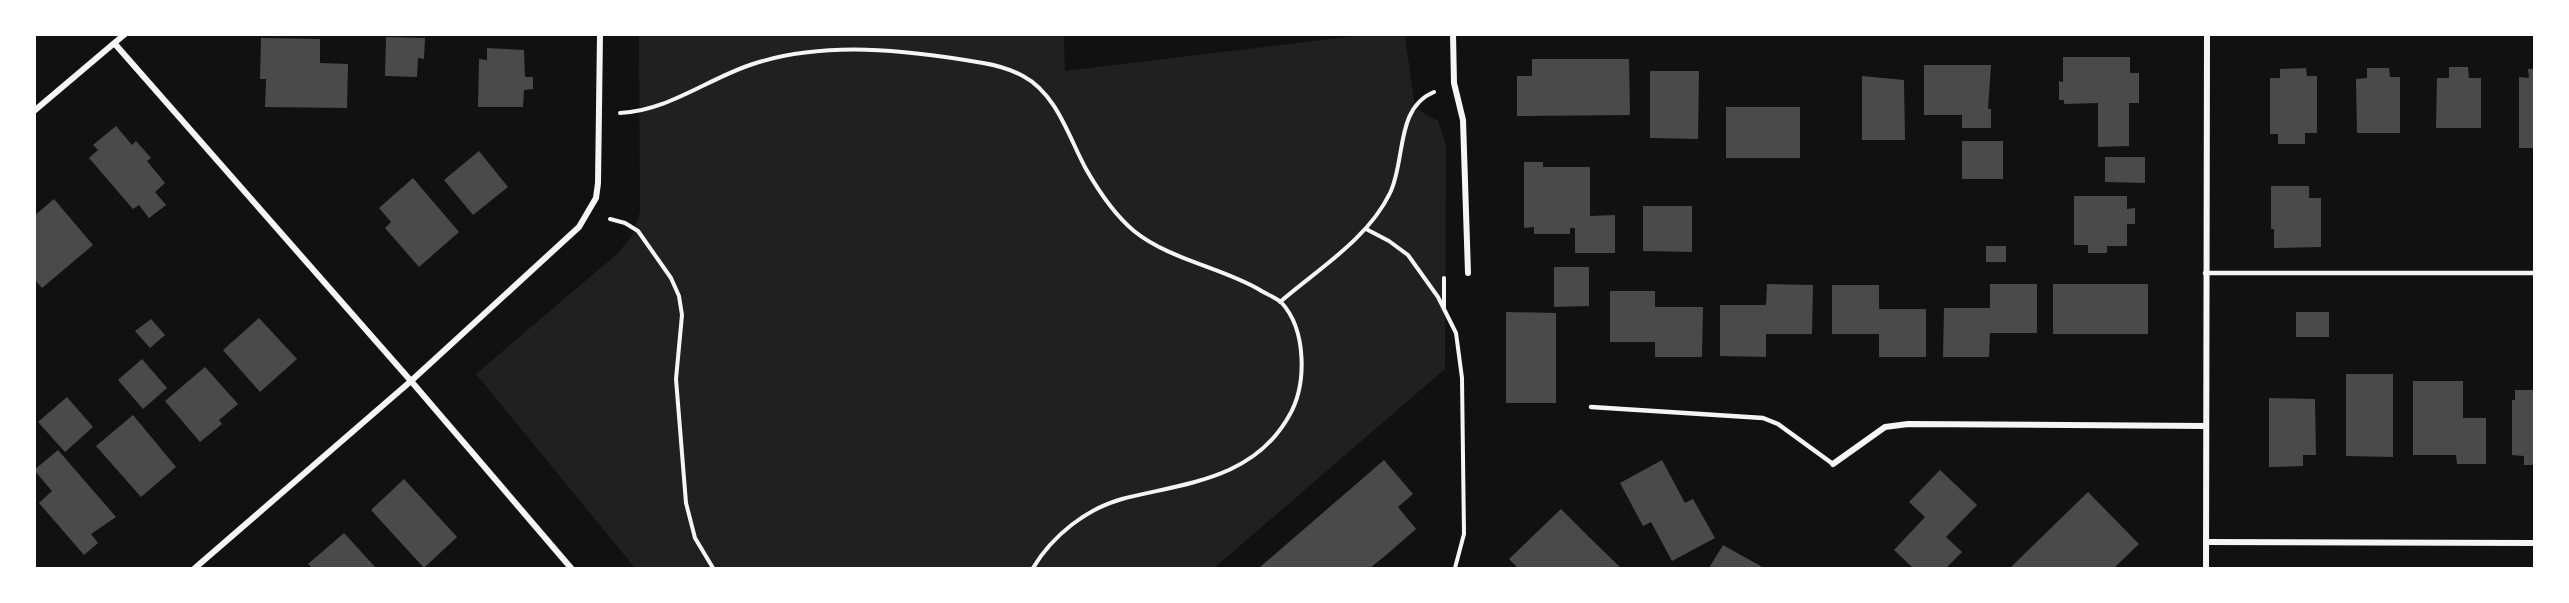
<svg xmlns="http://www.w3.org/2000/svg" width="2569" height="603" font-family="'Crimson Pro',serif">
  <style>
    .green { fill: #202020 }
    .building { fill: #4a4a4a }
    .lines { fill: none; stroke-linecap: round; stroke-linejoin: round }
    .path { stroke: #f5f5f5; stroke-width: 4 }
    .service { stroke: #f5f5f5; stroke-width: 4.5 }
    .minor { stroke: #f5f5f5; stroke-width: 6 }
  </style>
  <rect width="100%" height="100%" fill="#111"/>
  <polygon class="green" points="706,34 1064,35 1065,71 1363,35 1405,35 1415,108 1438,121 1446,144 1445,369 1214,568 635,568 476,374 617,254 632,236 640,212 639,36"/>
  <g class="building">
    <polygon points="386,37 425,38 424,59 418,58 417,77 385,76"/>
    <polygon points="261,38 320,39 320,63 348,64 347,108 265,107 266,79 260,79"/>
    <polygon points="487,48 524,50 525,77 533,77 533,89 524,90 523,107 478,107 479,59 487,60"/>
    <polygon points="2063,57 2130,57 2130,73 2139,73 2139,103 2129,103 2129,146 2098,147 2098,103 2064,104 2064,100 2059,100 2059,81 2063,82"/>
    <polygon points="1532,59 1629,59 1630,115 1517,116 1517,76 1532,76"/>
    <polygon points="1924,65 1991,65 1988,109 1991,109 1991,128 1962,128 1962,115 1924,115"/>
    <polygon points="2449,67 2468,67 2469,78 2481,78 2481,128 2436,128 2437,78 2449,78"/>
    <polygon points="2306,68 2307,76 2317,76 2317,133 2305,133 2305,144 2278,144 2278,134 2270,134 2270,78 2280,78 2280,69"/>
    <polygon points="2367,68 2389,68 2390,77 2400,77 2400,133 2357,133 2356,79 2367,78"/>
    <polygon points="2528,69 2534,69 2534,148 2519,148 2519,77 2529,78"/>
    <polygon points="1650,71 1699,71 1698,139 1650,138"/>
    <polygon points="1862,76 1904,80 1905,140 1862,140"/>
    <rect x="1726" y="107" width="74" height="51"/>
    <polygon points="116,126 132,145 136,141 151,158 147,161 165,183 155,192 166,205 149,218 139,205 133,209 89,158 98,150 93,145"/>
    <rect x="1962" y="141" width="41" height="38"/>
    <polygon points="479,151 508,187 473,215 444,180"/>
    <polygon points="2105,157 2145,157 2145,183 2105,182"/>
    <polygon points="1524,162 1543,162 1543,167 1590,167 1590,216 1615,215 1615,253 1575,253 1575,228 1570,228 1570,234 1534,234 1534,227 1524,228"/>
    <polygon points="413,178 459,232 419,267 385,228 391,222 379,208"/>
    <polygon points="2271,186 2309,186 2309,198 2321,198 2321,247 2274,248 2274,229 2271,229"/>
    <polygon points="2074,196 2127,196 2127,209 2135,208 2135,224 2127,224 2127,246 2107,246 2107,253 2088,253 2088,245 2074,245"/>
    <polygon points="54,199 93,245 42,288 34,279 34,216"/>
    <polygon points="1643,206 1692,206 1692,252 1643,251"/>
    <rect x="1986" y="246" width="20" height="16"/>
    <polygon points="1554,267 1589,267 1589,306 1554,307"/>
    <polygon points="1767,284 1813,285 1812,334 1766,334 1766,357 1720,356 1720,305 1766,305"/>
    <polygon points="1990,284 2037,284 2037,333 1990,333 1989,357 1943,357 1944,308 1990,308"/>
    <rect x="2053" y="284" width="95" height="50"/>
    <polygon points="1832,285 1879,285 1879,309 1926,309 1926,357 1879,357 1879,334 1832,334"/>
    <polygon points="1610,291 1655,291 1655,307 1703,307 1702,357 1655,357 1655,342 1610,342"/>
    <polygon points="1506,312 1556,313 1556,403 1506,403"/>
    <rect x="2296" y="312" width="33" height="25"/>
    <polygon points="259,318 297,359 260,392 223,350"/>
    <polygon points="151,319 165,335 150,348 135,331"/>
    <polygon points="142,359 167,388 143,409 118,380"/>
    <polygon points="205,367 238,404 219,420 222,424 200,442 165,401"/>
    <polygon points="2346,374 2393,374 2393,457 2346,456"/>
    <polygon points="2413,381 2463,381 2463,418 2486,418 2486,464 2457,464 2456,455 2413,455"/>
    <polygon points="2515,390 2534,390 2534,465 2524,465 2524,456 2512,455 2512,400 2515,400"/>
    <polygon points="67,397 93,427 65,452 38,422"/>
    <polygon points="2269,398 2315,399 2316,455 2303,455 2303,466 2269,467"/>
    <polygon points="133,415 176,467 141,497 96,446"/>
    <polygon points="58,450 116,517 91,534 98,543 84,555 39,503 52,491 34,470"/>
    <polygon points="1384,460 1413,494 1398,507 1416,529 1385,556 1370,568 1259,568"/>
    <polygon points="1662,460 1685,503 1693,499 1715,538 1672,561 1651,522 1643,526 1620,483"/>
    <polygon points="1940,470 1977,505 1946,537 1962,552 1946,568 1913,568 1894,550 1925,517 1909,502"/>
    <polygon points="404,479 457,537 424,568 371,510"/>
    <polygon points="2088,492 2139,544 2114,568 2010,568"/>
    <polygon points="1561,509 1590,538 1621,568 1518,568 1509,559"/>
    <polygon points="344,533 376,568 312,568 308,564"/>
    <polygon points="1723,545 1764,568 1709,568"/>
  </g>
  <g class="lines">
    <g class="path">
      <path d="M 620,113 C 667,111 706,80 750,65 C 823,40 908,50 983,63 C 995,65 1012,70 1023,76 C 1057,94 1069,138 1086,169 C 1098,190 1116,216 1134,231 C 1170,260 1221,267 1260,290 C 1266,294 1275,297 1281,302 C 1307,330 1307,385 1289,416 C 1253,480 1184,483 1122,499 C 1086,509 1052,536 1033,568"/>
      <polyline points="610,219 625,223 638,231 671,278 679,296 682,315 676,379 686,503 695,538 713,568"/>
      <polyline points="1366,229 1389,241 1408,255 1438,297 1456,333 1462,378 1464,534 1455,568"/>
      <polyline points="1444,278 1444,307"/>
      <path d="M 1280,302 C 1318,269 1368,239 1390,193 C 1406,160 1395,108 1434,92"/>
    </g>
    <g class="service">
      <polyline points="2205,273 2534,273"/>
      <polyline points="1591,407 1763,418 1778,424 1833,464"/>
    </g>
    <g class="minor">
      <polyline points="1453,34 1454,83 1463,120 1468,273"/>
      <polyline points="115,44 411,381 571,568"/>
      <polyline points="34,111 125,34"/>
      <polyline points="1833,464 1885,427 1908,424 2205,426"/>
      <polyline points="2206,542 2534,543"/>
      <polyline points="195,568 411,381 579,227 596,198 598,183 600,34"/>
      <polyline points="2206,568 2207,34"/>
    </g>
  </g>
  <rect width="2569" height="603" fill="none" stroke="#ffffff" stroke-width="72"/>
</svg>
